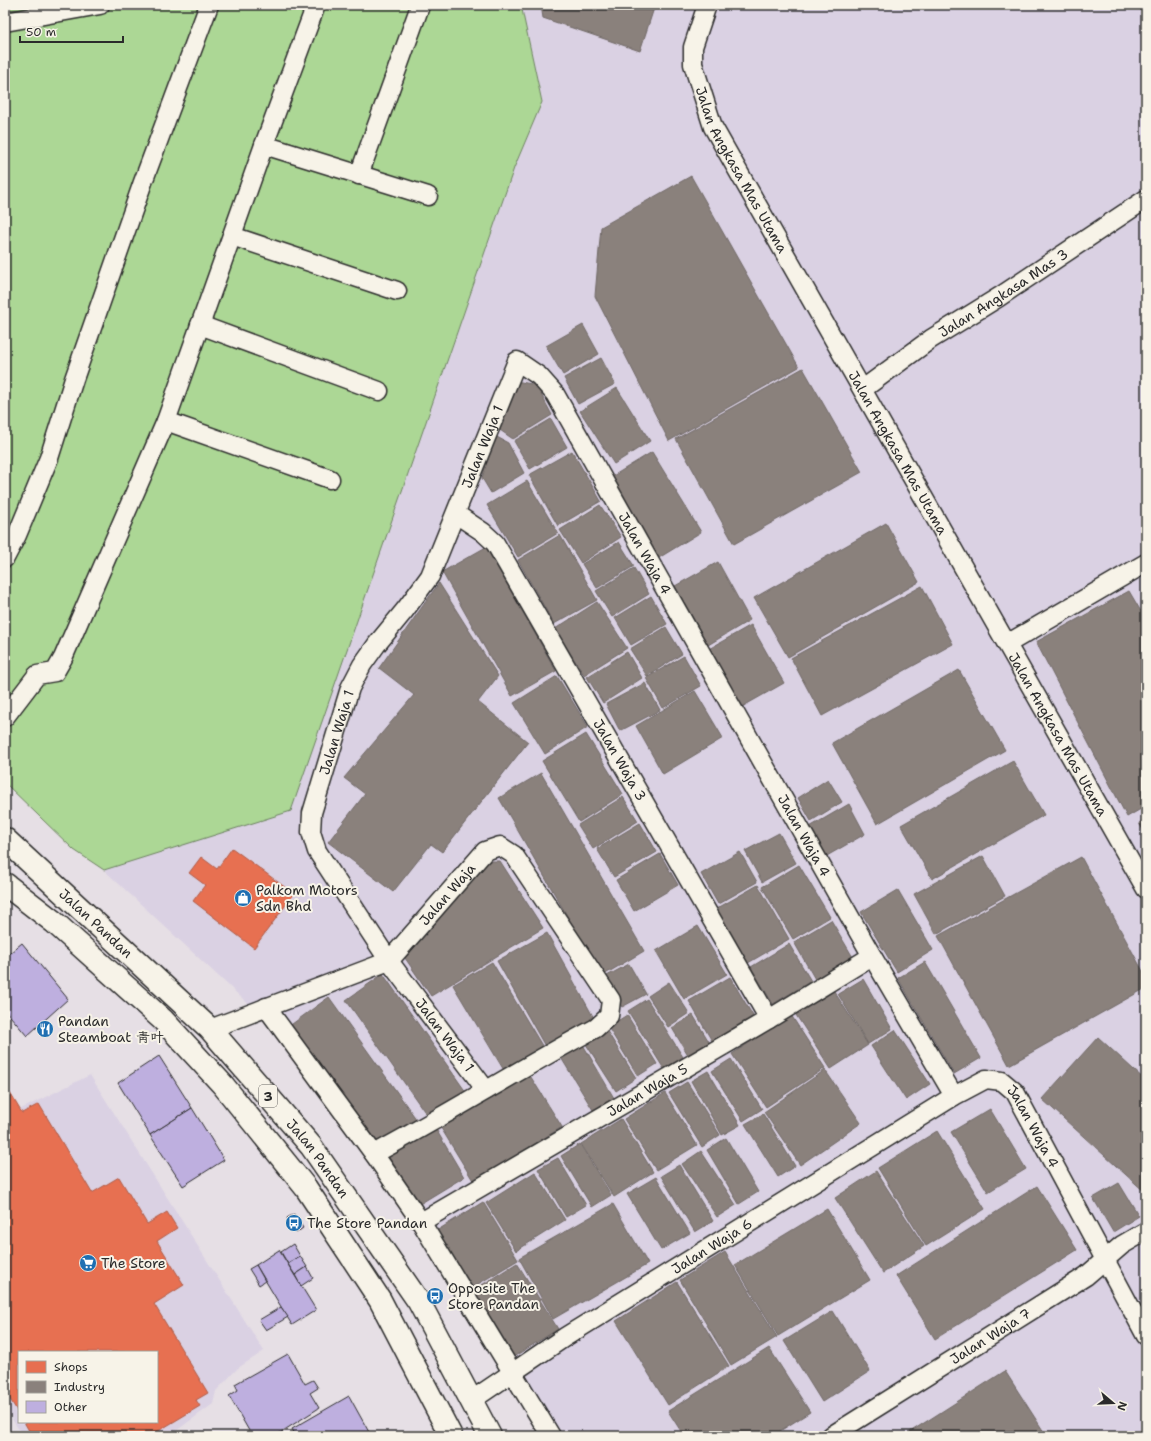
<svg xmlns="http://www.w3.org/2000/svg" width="1151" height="1441" font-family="'Shantell Sans','LXGW WenKai TC',sans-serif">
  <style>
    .built { fill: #dad1e3; fill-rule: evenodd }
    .green { fill: #acd795; stroke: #6c8160 }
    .shops { fill: #e76f51; stroke: #af5b46 }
    .industry { fill: #8a817c; stroke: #6e6764 }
    .building { fill: #beafdf; stroke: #2b2b2b }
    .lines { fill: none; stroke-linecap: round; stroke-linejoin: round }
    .minor-casing { stroke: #2b2b2b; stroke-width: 21 }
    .highway-casing { stroke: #2b2b2b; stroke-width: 25 }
    .minor { stroke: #f7f3e8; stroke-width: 18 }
    .highway { stroke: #f7f3e8; stroke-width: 22 }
    .labels { text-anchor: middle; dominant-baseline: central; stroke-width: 4; stroke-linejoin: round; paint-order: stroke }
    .shield { fill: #f7f3e8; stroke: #686764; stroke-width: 1 }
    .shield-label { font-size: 13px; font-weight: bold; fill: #2b2b2b }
    .street-label { font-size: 14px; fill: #2b2b2b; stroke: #f7f3e8 }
    .poi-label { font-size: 14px; fill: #2b2b2b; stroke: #f7f3e8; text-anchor: start }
  </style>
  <rect width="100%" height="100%" fill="#e6dfe5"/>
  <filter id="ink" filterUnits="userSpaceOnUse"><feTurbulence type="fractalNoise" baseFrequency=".025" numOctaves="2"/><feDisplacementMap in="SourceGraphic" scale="8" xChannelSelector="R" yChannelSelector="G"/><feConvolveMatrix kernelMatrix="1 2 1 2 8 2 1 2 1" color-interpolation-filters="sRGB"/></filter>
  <g filter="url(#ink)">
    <g class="built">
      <polygon points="521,5 1146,5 1146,1436 552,1436 389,1182 272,1026 104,870 291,810 514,168 542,102"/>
      <path d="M 90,1075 L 264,1351 L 238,1368 L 216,1391 L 213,1404 L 169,1436 L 23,1436 L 5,1408 L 5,1117 ZM 19,1352 L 157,1352 L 157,1422 L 19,1422 Z"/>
    </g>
    <polygon class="green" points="5,5 521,5 542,102 514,168 291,811 104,870 74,850 5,783"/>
    <g class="shops">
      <polygon points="232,848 294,894 254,948 193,901 205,885 189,873 201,857 217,869"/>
      <polygon points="10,1093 22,1113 39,1104 92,1193 119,1177 147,1224 167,1212 177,1228 157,1241 184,1285 154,1304 208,1393 196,1400 200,1406 150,1436 32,1436 24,1422 157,1422 157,1352 19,1352 19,1414 5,1391 5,1096"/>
    </g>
    <g class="industry">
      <polygon points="541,5 655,5 640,51 543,18"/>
      <polygon points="691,176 799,367 669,441 595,296 601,227"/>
      <polygon points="583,325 599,354 563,375 546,346"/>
      <polygon points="601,358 615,384 578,404 564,378"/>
      <polygon points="803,368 862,472 734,544 676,439"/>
      <polygon points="516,381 536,385 552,415 513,439 497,428"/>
      <polygon points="617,388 650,441 614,464 580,411"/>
      <polygon points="551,419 567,447 530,469 514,441"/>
      <polygon points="495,436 508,443 524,473 491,493 482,478"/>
      <polygon points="572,451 601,501 558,526 529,475"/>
      <polygon points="652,452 701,532 657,559 608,479"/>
      <polygon points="527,481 558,533 518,557 487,505"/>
      <polygon points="600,505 621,537 581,563 560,530"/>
      <polygon points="886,523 919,582 788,657 754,598"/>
      <polygon points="560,535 597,600 554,624 518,560"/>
      <polygon points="619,542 634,566 597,588 582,564"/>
      <polygon points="486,547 556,671 512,696 442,572"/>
      <polygon points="718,562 750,620 708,645 675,586"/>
      <polygon points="634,568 649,594 612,617 596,591"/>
      <polygon points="439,583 498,676 478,702 528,742 442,852 431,844 393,892 328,842 365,794 344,778 414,695 379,668"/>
      <polygon points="922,586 953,644 822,716 791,658"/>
      <polygon points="1129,591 1146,620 1146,806 1127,817 1036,642"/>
      <polygon points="651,596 667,624 631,645 615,618"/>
      <polygon points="597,602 627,648 584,675 555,629"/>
      <polygon points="751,625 784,683 740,708 707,650"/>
      <polygon points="666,627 682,654 647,676 630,649"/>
      <polygon points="627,652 642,678 603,703 587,677"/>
      <polygon points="684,656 701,686 663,708 646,678"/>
      <polygon points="959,670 1005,750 877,824 832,743"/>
      <polygon points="557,676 588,727 545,754 514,703"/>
      <polygon points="645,683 660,710 620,731 606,704"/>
      <polygon points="695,691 723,738 663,774 636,726"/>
      <polygon points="586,734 623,794 579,822 542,761"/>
      <polygon points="1013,761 1044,815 932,879 901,825"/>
      <polygon points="541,773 644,951 602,976 499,798"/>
      <polygon points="828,779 842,802 811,821 798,798"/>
      <polygon points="623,797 638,821 593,849 578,825"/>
      <polygon points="849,804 865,834 825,857 808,828"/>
      <polygon points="1146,818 1146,835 1139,823"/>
      <polygon points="640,823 657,852 614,877 597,849"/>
      <polygon points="779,833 796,863 762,882 745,851"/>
      <polygon points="740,852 757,882 718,904 701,874"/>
      <polygon points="660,854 678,885 634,911 616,880"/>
      <polygon points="983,856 1005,896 936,934 914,894"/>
      <polygon points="1081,857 1146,977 1146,988 1009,1065 938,936"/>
      <polygon points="488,861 500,861 543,928 431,996 405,958"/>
      <polygon points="799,865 830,917 793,939 762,887"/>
      <polygon points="758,885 789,939 748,963 716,909"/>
      <polygon points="898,890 933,950 897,972 861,912"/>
      <polygon points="831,920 854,959 816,981 794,942"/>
      <polygon points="698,926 727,974 684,999 656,951"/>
      <polygon points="547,933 595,1020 546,1048 497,961"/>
      <polygon points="789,944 811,981 773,1004 751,967"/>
      <polygon points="492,962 544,1049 505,1072 453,985"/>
      <polygon points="925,962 981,1058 954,1074 898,978"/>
      <polygon points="629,964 646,994 622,1007 605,977"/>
      <polygon points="383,974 466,1092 429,1118 346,1000"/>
      <polygon points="730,977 753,1016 712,1041 689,1001"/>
      <polygon points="863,979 892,1029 868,1044 838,994"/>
      <polygon points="669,982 689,1013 668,1027 648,996"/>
      <polygon points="834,991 868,1045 831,1069 796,1015"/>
      <polygon points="329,997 419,1123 374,1149 288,1027"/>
      <polygon points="647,999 683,1057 664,1069 628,1011"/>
      <polygon points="627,1015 657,1064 638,1076 608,1027"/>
      <polygon points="693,1015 711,1045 690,1058 672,1028"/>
      <polygon points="791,1015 825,1068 766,1107 732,1054"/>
      <polygon points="605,1028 636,1078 616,1091 584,1041"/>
      <polygon points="895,1030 930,1084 906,1100 871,1046"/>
      <polygon points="1098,1037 1146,1081 1146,1193 1042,1099"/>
      <polygon points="582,1043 614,1098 593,1110 560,1056"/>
      <polygon points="731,1059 762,1109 743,1121 712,1071"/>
      <polygon points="825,1070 861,1123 800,1165 764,1112"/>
      <polygon points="708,1071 740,1125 722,1135 691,1081"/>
      <polygon points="529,1074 562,1127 474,1182 441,1128"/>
      <polygon points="687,1082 720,1135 702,1147 669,1093"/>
      <polygon points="665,1093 697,1145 656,1170 624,1119"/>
      <polygon points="990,1109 1026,1169 988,1192 951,1132"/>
      <polygon points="763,1114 795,1166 778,1177 745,1124"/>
      <polygon points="621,1119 653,1172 614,1197 581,1144"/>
      <polygon points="434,1126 464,1177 418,1205 387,1154"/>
      <polygon points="937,1131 985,1209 926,1246 878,1168"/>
      <polygon points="726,1138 758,1192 739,1204 707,1150"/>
      <polygon points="580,1144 611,1195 592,1207 561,1156"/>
      <polygon points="701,1151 736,1205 717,1217 682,1164"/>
      <polygon points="558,1158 586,1205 566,1217 538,1169"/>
      <polygon points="679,1165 713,1221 695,1232 661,1176"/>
      <polygon points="876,1171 924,1246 883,1273 835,1198"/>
      <polygon points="535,1172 565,1220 516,1251 486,1203"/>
      <polygon points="656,1177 690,1233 661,1250 627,1194"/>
      <polygon points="1119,1183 1139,1216 1113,1232 1093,1198"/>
      <polygon points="1037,1186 1077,1250 935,1339 896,1276"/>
      <polygon points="483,1202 518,1260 468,1290 433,1233"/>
      <polygon points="613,1204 648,1264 553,1319 519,1258"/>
      <polygon points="827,1209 870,1280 778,1336 735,1265"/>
      <polygon points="725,1252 777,1337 731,1365 680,1280"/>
      <polygon points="517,1263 558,1329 510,1359 469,1293"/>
      <polygon points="677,1282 729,1366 668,1405 616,1321"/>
      <polygon points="833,1311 870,1371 822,1402 784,1341"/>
      <polygon points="769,1348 810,1412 772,1436 684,1436 668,1411"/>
      <polygon points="1005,1371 1044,1432 1039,1436 913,1436 910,1432"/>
    </g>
    <g class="building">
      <polygon points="22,943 68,999 27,1036 5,1010 5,957"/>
      <polygon points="159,1056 192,1108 150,1135 118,1083"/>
      <polygon points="192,1108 224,1160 183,1186 150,1135"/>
      <polygon points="294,1214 303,1228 296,1233 287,1218"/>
      <polygon points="293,1244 300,1256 288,1264 281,1252"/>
      <polygon points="279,1250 316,1310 292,1325 256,1265"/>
      <polygon points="300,1256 307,1267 295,1275 288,1264"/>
      <polygon points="256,1265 265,1281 259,1285 249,1269"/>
      <polygon points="307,1267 313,1278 301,1286 295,1275"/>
      <polygon points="281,1307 288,1317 266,1330 259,1320"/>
      <polygon points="288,1354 305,1384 313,1380 318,1388 310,1393 319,1408 275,1436 252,1436 229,1396 238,1390 235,1384"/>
      <polygon points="349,1396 370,1434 367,1436 296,1436 292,1429"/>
    </g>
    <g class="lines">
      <g class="minor-casing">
        <g id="minor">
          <path id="s1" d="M 707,5 L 693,47 L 693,64 L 713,127 L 1146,889"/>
          <polyline points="5,22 100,5"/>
          <polyline points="264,145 428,196"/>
          <polyline points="359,175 420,6"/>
          <polyline points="232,236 397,291"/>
          <polyline points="200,325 379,391"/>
          <path id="s2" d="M 863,389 L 931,339 L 999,297 L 1146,199"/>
          <polyline points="166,421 330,479"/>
          <path id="s3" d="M 456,514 L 483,532 L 495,543 L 769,1019"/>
          <polyline points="5,558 17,535 49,458 74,379 143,182 209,5"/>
          <polyline points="1007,644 1146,563"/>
          <polyline points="5,717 37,675 55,672 63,658 166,421 264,145 316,5"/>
          <polyline points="266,1007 374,1154 421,1222 551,1436"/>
          <path id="s4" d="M 210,1029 L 389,961 L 485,851 L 500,846 L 514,855 L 611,1000 L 609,1016 L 596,1028 C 521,1068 449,1114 374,1154"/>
          <path id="s5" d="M 486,1090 L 389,961 L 317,851 L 311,832 L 312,813 L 350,688 L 362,665 L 377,644 L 405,610 L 430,576 L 517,361 L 539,376 L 555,394 L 872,956 L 954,1096"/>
          <path id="s6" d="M 421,1222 L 769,1019 L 872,956"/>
          <path id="s7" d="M 472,1400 L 565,1337 L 954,1096 L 986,1079 L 1002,1081 L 1015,1092 L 1146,1336"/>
          <path id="s8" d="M 831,1436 L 1086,1276 L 1122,1245 L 1146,1231"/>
        </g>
      </g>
      <g class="highway-casing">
        <g id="highway">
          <path id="s9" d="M 5,839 L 210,1029 L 311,1146 L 419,1302 L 490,1436"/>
          <polyline points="5,884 54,922 163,1020 223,1085 306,1188 380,1300 451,1436"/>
        </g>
      </g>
      <use href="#minor" class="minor"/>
      <use href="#highway" class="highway"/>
    </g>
  </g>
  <defs>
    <g id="shop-disc" transform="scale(0.9)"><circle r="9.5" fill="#1f6fb2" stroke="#f7f3e8"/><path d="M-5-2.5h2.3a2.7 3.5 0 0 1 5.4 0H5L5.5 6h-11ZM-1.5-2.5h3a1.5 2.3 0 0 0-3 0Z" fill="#fff"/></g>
    <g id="restaurant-disc" transform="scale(0.9)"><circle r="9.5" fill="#1f6fb2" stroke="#f7f3e8"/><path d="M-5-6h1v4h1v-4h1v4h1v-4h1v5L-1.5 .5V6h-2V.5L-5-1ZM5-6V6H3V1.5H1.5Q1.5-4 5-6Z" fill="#fff"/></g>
    <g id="bus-disc" transform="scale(0.9)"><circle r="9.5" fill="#1f6fb2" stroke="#f7f3e8"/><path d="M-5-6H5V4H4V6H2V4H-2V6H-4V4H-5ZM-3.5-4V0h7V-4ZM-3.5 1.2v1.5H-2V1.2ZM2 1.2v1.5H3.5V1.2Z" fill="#fff"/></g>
    <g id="supermarket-disc" transform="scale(0.9)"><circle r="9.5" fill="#1f6fb2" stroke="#f7f3e8"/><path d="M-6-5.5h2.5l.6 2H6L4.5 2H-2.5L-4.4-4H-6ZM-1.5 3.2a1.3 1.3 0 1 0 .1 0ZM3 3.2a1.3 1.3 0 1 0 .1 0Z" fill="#fff"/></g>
  </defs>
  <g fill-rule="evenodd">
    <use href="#shop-disc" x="243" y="898"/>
    <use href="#restaurant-disc" x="45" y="1029"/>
    <use href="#bus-disc" x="294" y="1223"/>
    <use href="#supermarket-disc" x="88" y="1263"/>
    <use href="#bus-disc" x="435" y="1296"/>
  </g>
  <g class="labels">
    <rect class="shield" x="259" y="1085" width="18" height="22" rx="3"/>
    <g class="shield-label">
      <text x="268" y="1096">3</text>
    </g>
    <g class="street-label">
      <text stroke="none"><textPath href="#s1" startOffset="178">Jalan Angkasa Mas Utama</textPath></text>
      <text stroke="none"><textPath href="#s2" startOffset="170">Jalan Angkasa Mas 3</textPath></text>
      <text stroke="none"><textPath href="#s5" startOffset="740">Jalan Waja 1</textPath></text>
      <text stroke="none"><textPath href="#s1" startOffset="502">Jalan Angkasa Mas Utama</textPath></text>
      <text stroke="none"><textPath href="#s5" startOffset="1066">Jalan Waja 4</textPath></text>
      <text stroke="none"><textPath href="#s5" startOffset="416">Jalan Waja 1</textPath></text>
      <text stroke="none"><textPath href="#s1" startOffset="826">Jalan Angkasa Mas Utama</textPath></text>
      <text stroke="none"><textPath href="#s3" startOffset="299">Jalan Waja 3</textPath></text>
      <text stroke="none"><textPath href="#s5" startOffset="1390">Jalan Waja 4</textPath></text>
      <text stroke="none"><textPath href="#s4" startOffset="280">Jalan Waja</textPath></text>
      <text stroke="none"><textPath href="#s9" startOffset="124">Jalan Pandan</textPath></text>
      <text transform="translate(445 1035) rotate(53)">Jalan Waja 1</text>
      <text stroke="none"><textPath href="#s6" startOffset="262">Jalan Waja 5</textPath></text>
      <text stroke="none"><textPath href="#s7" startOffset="678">Jalan Waja 4</textPath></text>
      <text stroke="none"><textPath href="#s9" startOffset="448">Jalan Pandan</textPath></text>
      <text stroke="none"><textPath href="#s7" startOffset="285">Jalan Waja 6</textPath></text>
      <text stroke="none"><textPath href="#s8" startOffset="188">Jalan Waja 7</textPath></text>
    </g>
    <g class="poi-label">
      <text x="256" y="890">Palkom Motors<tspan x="256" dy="16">Sdn Bhd</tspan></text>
      <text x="58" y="1021">Pandan<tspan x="58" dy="16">Steamboat 青叶</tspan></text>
      <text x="307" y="1223">The Store Pandan</text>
      <text x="101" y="1263">The Store</text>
      <text x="448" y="1288">Opposite The<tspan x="448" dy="16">Store Pandan</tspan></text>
    </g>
  </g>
  <rect width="1151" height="1441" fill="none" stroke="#f7f3e8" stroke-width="20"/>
  <rect x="10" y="10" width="1131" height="1421" fill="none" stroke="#2b2b2b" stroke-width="1.5" filter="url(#ink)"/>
  <rect x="18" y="1351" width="140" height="72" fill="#f7f3e8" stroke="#a5a39c"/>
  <rect x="26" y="1361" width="20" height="12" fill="#e76f51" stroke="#a5a39c"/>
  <text x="54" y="1371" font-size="12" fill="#2b2b2b">Shops</text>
  <rect x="26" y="1381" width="20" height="12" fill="#8a817c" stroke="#a5a39c"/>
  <text x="54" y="1391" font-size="12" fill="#2b2b2b">Industry</text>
  <rect x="26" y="1401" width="20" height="12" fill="#beafdf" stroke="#a5a39c"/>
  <text x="54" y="1411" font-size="12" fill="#2b2b2b">Other</text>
  <g transform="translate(1113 1403) rotate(109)" stroke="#f7f3e8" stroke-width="3" paint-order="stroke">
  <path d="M0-3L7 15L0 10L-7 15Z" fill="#2b2b2b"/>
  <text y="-6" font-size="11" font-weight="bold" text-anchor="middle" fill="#2b2b2b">N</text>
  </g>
  <path d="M20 36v6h103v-6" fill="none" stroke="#2b2b2b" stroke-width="2"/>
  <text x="26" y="36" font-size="12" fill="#2b2b2b" stroke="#f7f3e8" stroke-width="3" paint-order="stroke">50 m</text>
</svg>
